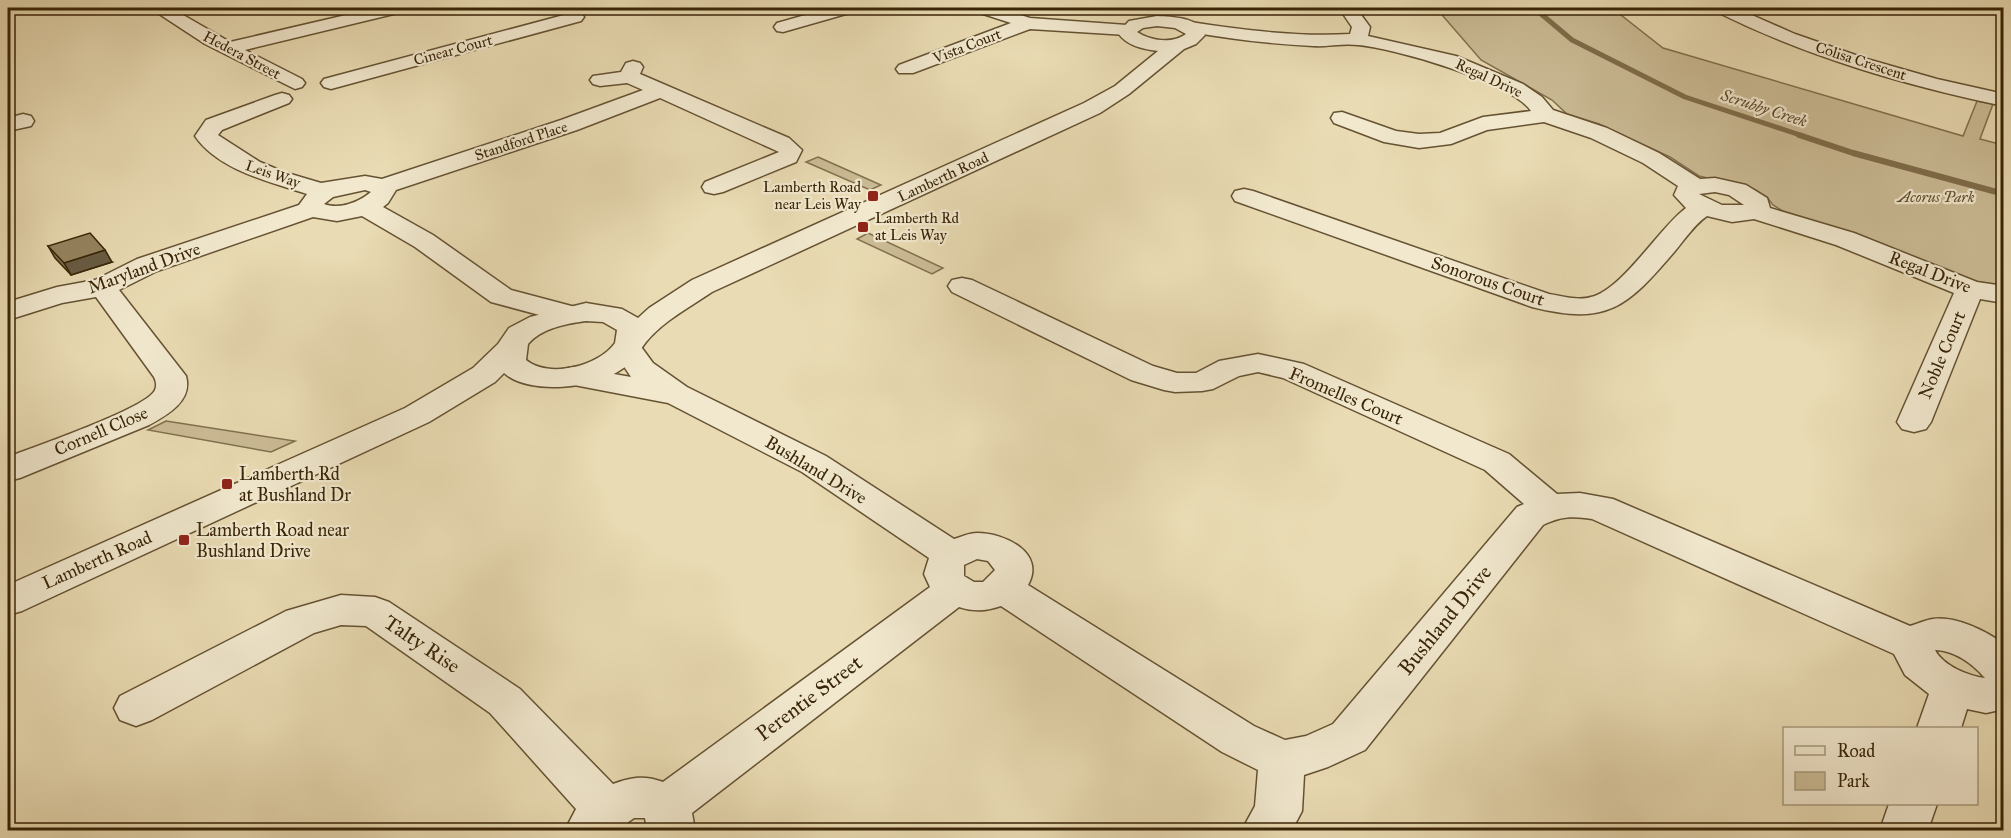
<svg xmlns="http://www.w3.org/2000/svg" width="2011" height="838" font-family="'IM FELL Great Primer',serif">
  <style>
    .green { fill: #cbbc96; stroke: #82704e; stroke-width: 1.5 }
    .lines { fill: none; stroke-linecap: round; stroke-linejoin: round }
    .stream-far1 { stroke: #7f6d4b; stroke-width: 5 }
    .stream { stroke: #7f6d4b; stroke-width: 6 }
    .minor-casing { stroke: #655232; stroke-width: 3 }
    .tertiary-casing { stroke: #655232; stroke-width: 3 }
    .minor { fill: #f1e8ce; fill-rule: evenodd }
    .tertiary { fill: #f1e8ce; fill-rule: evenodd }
    .wall { fill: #807253; stroke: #392507; stroke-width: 1.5 }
    .shaded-wall { fill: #685c43; stroke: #392507; stroke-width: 1.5 }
    .building { fill: #958460; stroke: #392507; stroke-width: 1.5 }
    .poi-dot { fill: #8f2418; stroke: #f1e8ce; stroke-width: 2 }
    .labels { text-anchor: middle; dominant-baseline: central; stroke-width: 4.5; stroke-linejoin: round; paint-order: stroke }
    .far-street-label { font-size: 15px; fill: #392507; stroke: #f1e8ce }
    .far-poi-label { font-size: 15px; fill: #392507; stroke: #f1e8ce; text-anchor: end }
    .far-park-label { font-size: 15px; font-style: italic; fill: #5e4b2b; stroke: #f1e8ce }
    .far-water-label { font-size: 16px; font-style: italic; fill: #5c4929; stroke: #f1e8ce }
    .street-label { font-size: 18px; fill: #392507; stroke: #f1e8ce }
    .poi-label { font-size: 18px; fill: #392507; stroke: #f1e8ce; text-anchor: start }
    .near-street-label { font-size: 21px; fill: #392507; stroke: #f1e8ce }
  </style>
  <rect width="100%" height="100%" fill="#e9dbb3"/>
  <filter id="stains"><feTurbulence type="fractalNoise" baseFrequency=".00333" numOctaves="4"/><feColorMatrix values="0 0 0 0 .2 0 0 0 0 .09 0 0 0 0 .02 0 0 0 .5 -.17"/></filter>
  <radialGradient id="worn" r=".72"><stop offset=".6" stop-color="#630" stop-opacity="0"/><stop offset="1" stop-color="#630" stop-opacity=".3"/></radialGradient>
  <g class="green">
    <polygon points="1436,8 1612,8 1663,48 1963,136 1977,101 1993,104 1980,139 2003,145 2003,286 1968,280 1789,215 1773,205 1767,197 1754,189 1699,176 1670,157 1599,124 1567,114 1552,100 1481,60"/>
    <polygon points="818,157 881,185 870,190 806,162"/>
    <polygon points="868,233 943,268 932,274 857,239"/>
    <polygon points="166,421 295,441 271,452 148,430"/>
  </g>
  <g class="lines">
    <polyline class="stream-far1" points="1534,8 1572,40 1685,97 1803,136"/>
    <polyline class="stream" points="1799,135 1853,153 2004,194"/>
    <g class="minor-casing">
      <g id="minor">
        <polygon points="150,8 171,8 230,42 376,8 405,8 402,12 245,50 302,79 305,83 302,87 295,89 205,44"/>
        <polygon points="830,8 856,8 853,12 783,32 777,31 774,27 777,23"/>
        <polygon points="975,8 999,8 1030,18 1127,25 1133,26 1136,30 1133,34 1127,35 1030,29 913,73 899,73 896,69 899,65 1011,23 977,12"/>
        <path d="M 1339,8 L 1356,8 L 1370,27 L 1368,36 L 1456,56 L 1523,84 L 1542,97 L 1553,110 L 1607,128 L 1659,153 L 1700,179 L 1715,178 L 1746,185 L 1767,198 L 1770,208 L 1854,233 L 1977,282 L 2004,286 L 2004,303 L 1980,299 L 1931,422 L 1926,429 L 1914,432 L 1902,429 L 1897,422 L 1954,293 L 1836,245 L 1754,219 L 1732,222 L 1707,216 C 1694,225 1685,239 1675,251 C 1627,307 1608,326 1532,307 L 1235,201 L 1232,196 L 1235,191 L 1244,189 L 1253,191 L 1549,294 C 1562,296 1578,301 1591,297 C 1622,290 1660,227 1686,208 L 1674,195 L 1678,186 L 1643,163 L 1591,138 L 1544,122 L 1487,130 L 1451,144 L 1419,148 L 1384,142 L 1334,123 L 1331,118 L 1334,113 L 1342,112 L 1396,131 L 1419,134 L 1440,133 L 1483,117 L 1531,111 C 1512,82 1394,48 1358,45 C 1343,43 1328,47 1313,46 C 1271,44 1231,39 1190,32 L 1184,31 L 1181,27 L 1184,23 L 1190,22 C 1243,30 1296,37 1350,34 L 1352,27 ZM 1715,192 L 1729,195 L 1744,205 L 1722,205 L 1699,194 Z"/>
        <path d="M 1714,8 L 1736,8 L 1795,34 L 1867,59 L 1937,79 L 2004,94 L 2004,106 C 1904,85 1808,57 1717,12 Z"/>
        <polygon points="575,12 581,13 584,17 581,21 331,89 324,87 321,83 324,79"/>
        <path d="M 633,61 L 640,63 L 643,67 L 640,74 L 789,138 L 802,150 L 796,162 L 723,192 L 714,194 L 705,192 L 702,187 L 705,182 L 779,152 L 660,98 L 577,130 L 396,190 L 388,203 L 383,207 L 433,235 L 511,290 L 579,308 L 584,314 L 579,320 L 569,323 L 491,302 L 415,247 L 362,216 L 337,221 L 313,217 L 157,271 L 119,290 L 186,376 C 193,401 167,415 149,425 L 20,478 L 8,481 L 8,457 C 31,448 148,408 155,390 C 157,386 156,381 154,377 L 96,297 L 62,303 L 8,320 L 8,302 L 57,287 L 95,280 L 137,259 L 299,205 L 307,194 C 270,182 218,170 195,136 L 206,120 L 275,95 L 282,93 L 289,95 L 292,99 L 289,103 L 222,130 L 218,135 L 260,162 L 284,172 L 321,183 L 365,176 L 382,179 L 561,120 L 643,90 L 627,83 L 600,86 L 593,84 L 590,80 L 593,76 L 621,72 L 626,63 ZM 365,190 L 371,192 C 359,202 340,210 324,204 L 333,197 Z"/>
        <polygon points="23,114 31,116 34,121 31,126 8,131 8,118"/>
        <path d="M 962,278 L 972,280 L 1153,366 L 1177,373 L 1196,373 L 1219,361 L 1258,354 L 1304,364 L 1509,454 L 1557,494 L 1580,493 L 1613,499 L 1910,626 C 1917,624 1925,620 1933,619 C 1956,616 1986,631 2004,644 L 2004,709 L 1986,713 L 1967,709 L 1961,728 L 1917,728 L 1929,694 L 1905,675 L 1894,654 L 1592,519 C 1573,516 1561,516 1543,525 L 1365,750 L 1328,767 L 1304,775 L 1302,811 L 1292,830 L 1242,830 L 1255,806 L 1258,770 L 1222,752 L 1001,606 C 986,611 974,612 959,607 L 692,813 L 695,830 L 647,830 L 645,818 L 634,818 L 617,830 L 565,830 L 576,809 L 490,713 L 366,626 L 341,625 L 314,633 L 152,720 L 136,726 L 120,720 L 114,708 L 120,696 L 286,611 L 341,595 L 375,597 L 389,602 L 520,689 L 613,784 C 631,777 645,775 663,782 L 930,587 L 924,574 L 929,558 L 802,472 L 668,403 L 574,385 L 563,383 L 558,376 L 563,369 L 574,367 L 631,377 L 613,350 L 617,344 L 628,341 L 639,344 L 653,363 L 687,387 L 826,456 L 954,539 C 961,537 969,533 977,533 C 1005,533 1046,553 1028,585 L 1254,726 L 1285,740 L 1306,736 L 1333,724 L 1517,507 L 1524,504 L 1485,470 L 1283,378 L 1258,372 L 1239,376 L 1213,389 L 1202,391 L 1175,392 L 1164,390 L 1131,380 L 952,292 L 948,286 L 952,280 ZM 977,559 L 988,561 L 995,570 L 983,582 L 974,582 L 964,576 L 964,565 ZM 1935,650 C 1954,650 1973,664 1985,678 C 1969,676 1943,666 1935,650 Z"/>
        <polygon points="1889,804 1937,804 1928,830 1880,830"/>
      </g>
    </g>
    <g class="tertiary-casing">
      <path id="tertiary" d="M 1157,16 C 1173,17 1199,17 1205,35 L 1196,44 L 1184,49 L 1129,94 L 1100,113 L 712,292 C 690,307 663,321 646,342 C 638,352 634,362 622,369 C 595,388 530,396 504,373 L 495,382 L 429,422 L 22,611 L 8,615 L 8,585 L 405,408 L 473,368 L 498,344 L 509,328 L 530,317 L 586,303 L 622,309 L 638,318 L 649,308 L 692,280 L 1084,103 L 1115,86 L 1158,51 C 1143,49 1127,46 1118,33 L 1129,21 ZM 1157,26 L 1175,28 L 1186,34 C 1172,44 1151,41 1137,32 L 1143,28 ZM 586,321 L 603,322 L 617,330 L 615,343 C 599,366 549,379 526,360 L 528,344 C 542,328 565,324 586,321 Z"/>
    </g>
    <use href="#minor" class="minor"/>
    <use href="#tertiary" class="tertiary"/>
  </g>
  <polygon class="wall" points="48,246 112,262 71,275 55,258"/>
  <polygon class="shaded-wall" points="105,250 112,262 71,275 64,263"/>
  <polygon class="building" points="90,233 105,250 64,263 48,246"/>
  <g class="poi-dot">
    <rect x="867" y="190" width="12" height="12" rx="3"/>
    <rect x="857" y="221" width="12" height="12" rx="3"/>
    <rect x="221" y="478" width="12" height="12" rx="3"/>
    <rect x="178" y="534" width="12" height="12" rx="3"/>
  </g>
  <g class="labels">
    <g class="far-street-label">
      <text transform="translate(967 46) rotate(-21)">Vista Court</text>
      <text transform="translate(453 50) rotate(-15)">Cinear Court</text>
      <text transform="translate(242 55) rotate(28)">Hedera Street</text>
      <text transform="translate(1861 61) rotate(18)">Colisa Crescent</text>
      <text transform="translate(1489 78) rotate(25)">Regal Drive</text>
      <text transform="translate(521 141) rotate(-18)">Standford Place</text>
      <text transform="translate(273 174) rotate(19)">Leis Way</text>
      <text transform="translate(943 177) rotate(-25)">Lamberth Road</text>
    </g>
    <g class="far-poi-label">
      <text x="861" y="187">Lamberth Road<tspan x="861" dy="17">near Leis Way</tspan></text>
      <text x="875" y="218" text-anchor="start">Lamberth Rd<tspan x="875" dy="17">at Leis Way</tspan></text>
    </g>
    <g class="far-park-label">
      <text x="1936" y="197">Acorus Park</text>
    </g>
    <g class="far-water-label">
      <text transform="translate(1764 108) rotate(18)">Scrubby Creek</text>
    </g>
    <g class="street-label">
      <text transform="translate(144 268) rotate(-20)">Maryland Drive</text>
      <text transform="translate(1930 272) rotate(21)">Regal Drive</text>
      <text transform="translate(1488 281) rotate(19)">Sonorous Court</text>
      <text transform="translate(1942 355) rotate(-67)">Noble Court</text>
      <text transform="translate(1346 396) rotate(23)">Fromelles Court</text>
      <text transform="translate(101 431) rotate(-23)">Cornell Close</text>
      <text transform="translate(816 470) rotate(31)">Bushland Drive</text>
      <text transform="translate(97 560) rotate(-24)">Lamberth Road</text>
    </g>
    <g class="poi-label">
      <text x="239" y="474">Lamberth Rd<tspan x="239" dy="21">at Bushland Dr</tspan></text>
      <text x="196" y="530">Lamberth Road near<tspan x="196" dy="21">Bushland Drive</tspan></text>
    </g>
    <g class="near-street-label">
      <text transform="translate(1445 620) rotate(-51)">Bushland Drive</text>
      <text transform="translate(422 644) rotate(34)">Talty Rise</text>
      <text transform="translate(809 698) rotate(-37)">Perentie Street</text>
    </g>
  </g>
  <rect width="2011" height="838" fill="none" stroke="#e9dbb3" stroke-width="30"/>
  <rect x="9" y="9" width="1993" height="820" fill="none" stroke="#392507" stroke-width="3"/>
  <rect x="15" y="15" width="1981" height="808" fill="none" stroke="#392507" stroke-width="1.5"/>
  <rect x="1783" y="727" width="195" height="78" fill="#f1e8ce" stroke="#a79a7e" stroke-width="1.5"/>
  <rect x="1795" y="746" width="30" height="9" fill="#f1e8ce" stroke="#a79a7e" stroke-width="1.5"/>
  <text x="1837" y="757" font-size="18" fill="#392507">Road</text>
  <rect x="1795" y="772" width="30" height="18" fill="#cbbc96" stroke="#a79a7e" stroke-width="1.5"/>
  <text x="1837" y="787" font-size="18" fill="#392507">Park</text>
  <rect width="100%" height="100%" filter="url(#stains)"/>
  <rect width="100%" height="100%" fill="url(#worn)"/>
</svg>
